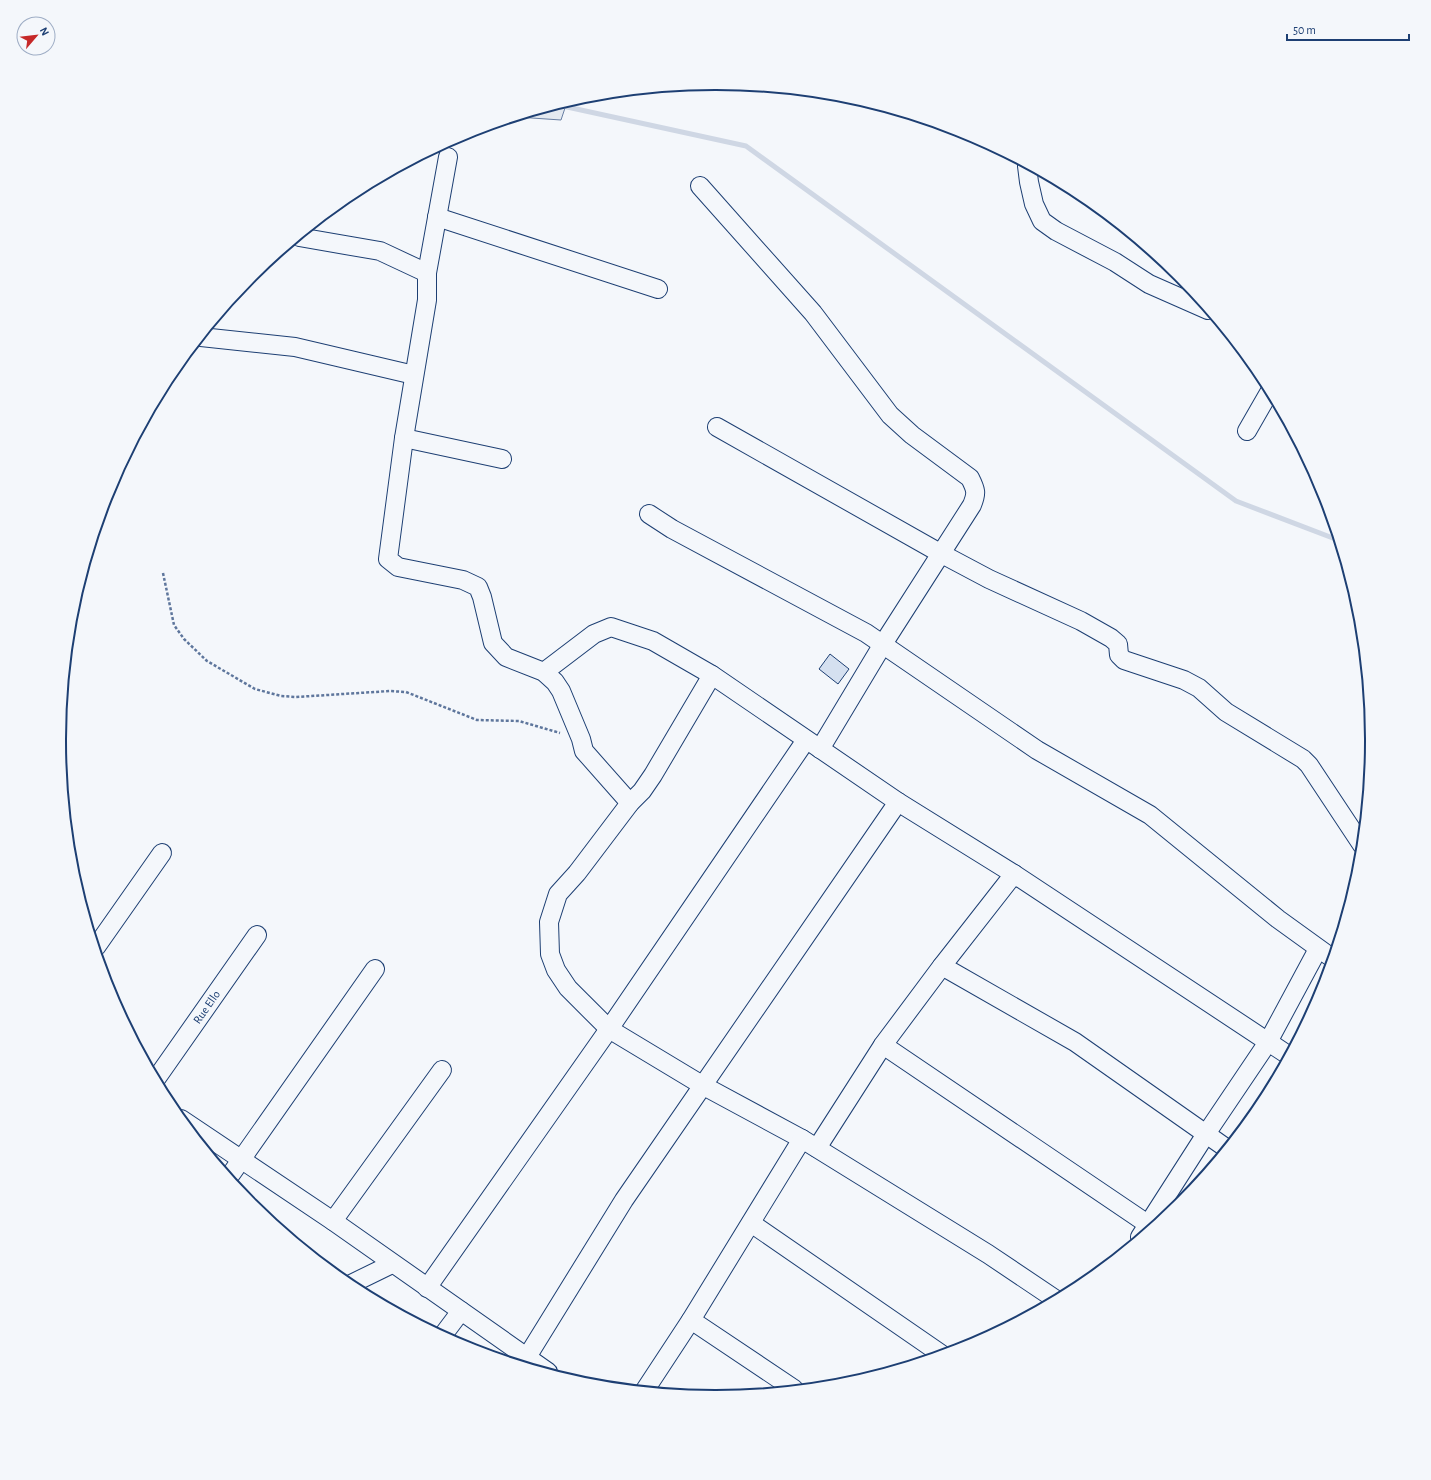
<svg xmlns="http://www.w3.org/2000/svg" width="1431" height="1480" font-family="'Alegreya Sans',sans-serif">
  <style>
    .green { fill: #e3e9f0; stroke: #687fa3 }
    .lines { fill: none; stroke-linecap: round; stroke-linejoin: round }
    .stream { stroke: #cfd7e4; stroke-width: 5 }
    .building { fill: #d5e0f0; stroke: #1d3f73 }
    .minor-casing { stroke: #1d3f73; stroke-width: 20 }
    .path { stroke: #5e769c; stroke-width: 2.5; stroke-dasharray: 3 2; stroke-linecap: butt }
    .minor { stroke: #f4f7fb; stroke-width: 18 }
    .labels { text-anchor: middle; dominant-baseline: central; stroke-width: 3; stroke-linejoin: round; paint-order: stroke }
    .street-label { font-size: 12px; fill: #1d3f73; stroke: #f4f7fb }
    .rim { fill: none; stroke: #1d3f73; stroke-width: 2 }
  </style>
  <rect width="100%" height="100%" fill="#f4f7fb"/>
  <polygon class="green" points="567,102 561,120 517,117"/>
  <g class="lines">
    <polyline class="stream" points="558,105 746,146 1236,501 1338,540"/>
  </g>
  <polygon class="building" points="830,654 849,669 838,684 819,669"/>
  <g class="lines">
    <g class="minor-casing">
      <g id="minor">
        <polyline points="448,157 427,273 427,300 404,438 388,559 398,567 463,580 478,587 482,597 493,643 506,657 544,672 555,682 561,691 581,739 584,751 630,803"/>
        <polyline points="1027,166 1029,182 1034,204 1042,221 1056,231 1115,262 1149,284 1208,310"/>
        <path d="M 700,186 L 813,313 L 890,415 L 912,435 L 970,478 C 976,490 977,493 972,505 L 883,644 L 820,749"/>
        <polyline points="437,217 658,289"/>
        <polyline points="299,237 380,251 427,273"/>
        <polyline points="201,337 295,347 414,375"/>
        <polyline points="717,427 940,553 989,579 1081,621 1111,638 1118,644 1119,655 1124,660 1184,680 1199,688 1226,712 1303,759 1309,765 1362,845"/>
        <polyline points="1247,431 1270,391"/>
        <polyline points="404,438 502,459"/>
        <polyline points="649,514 672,529 866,633 1037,750 1150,815 1278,919 1332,958"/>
        <polyline points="544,672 594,634 611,627 653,641 712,675 898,802 1014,874 1288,1055"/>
        <polyline points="712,675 653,775 642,791 630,803 577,873 558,894 549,922 550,954 556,970 568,988 609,1029 702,1085 802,1139 988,1254 1055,1299"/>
        <polyline points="96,947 162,853"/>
        <polyline points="942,966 1075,1042 1226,1148"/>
        <polyline points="883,1045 1152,1227"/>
        <path id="s1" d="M 156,1079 L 257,935"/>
        <polyline points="181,1119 333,1221 548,1372"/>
        <polyline points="817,1148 883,1045 942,966 1014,874"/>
        <polyline points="229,1177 375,969"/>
        <polyline points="333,1221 442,1070"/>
        <polyline points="751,1223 941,1354"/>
        <polyline points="1140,1237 1206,1134 1268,1042 1318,949"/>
        <polyline points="349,1285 392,1264"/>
        <polyline points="427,1288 609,1029 806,740"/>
        <polyline points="691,1320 794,1389"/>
        <polyline points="443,1335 461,1311"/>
        <polyline points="527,1357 624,1200 898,802"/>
        <polyline points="645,1390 691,1320 802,1139"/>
      </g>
    </g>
    <polyline class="path" points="163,573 174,625 184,639 207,661 255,689 281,696 296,697 390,691 406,692 477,720 519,721 560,733"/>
    <use href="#minor" class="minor"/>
  </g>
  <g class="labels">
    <g class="street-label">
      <text stroke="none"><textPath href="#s1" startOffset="88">Rue Ello</textPath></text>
    </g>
  </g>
  <path d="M0 0H1431V1480H0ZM715 90H716A649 649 0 0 1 1365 739V741A649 649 0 0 1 716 1390H715A649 649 0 0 1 66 741V739A649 649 0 0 1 715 90Z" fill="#f4f7fb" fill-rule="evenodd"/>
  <path class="rim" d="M715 90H716A649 649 0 0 1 1365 739V741A649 649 0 0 1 716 1390H715A649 649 0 0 1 66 741V739A649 649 0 0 1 715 90Z"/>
  <g transform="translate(36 36) rotate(62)"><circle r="19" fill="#f4f7fb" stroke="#9eadc5"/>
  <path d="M0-3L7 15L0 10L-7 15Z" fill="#c62828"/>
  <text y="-6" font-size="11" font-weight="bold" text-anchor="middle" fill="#1d3f73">N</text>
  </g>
  <path d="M1287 34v6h122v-6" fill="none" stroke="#1d3f73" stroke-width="2"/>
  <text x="1293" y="34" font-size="12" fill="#1d3f73" stroke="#f4f7fb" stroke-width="3" paint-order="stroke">50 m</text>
</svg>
